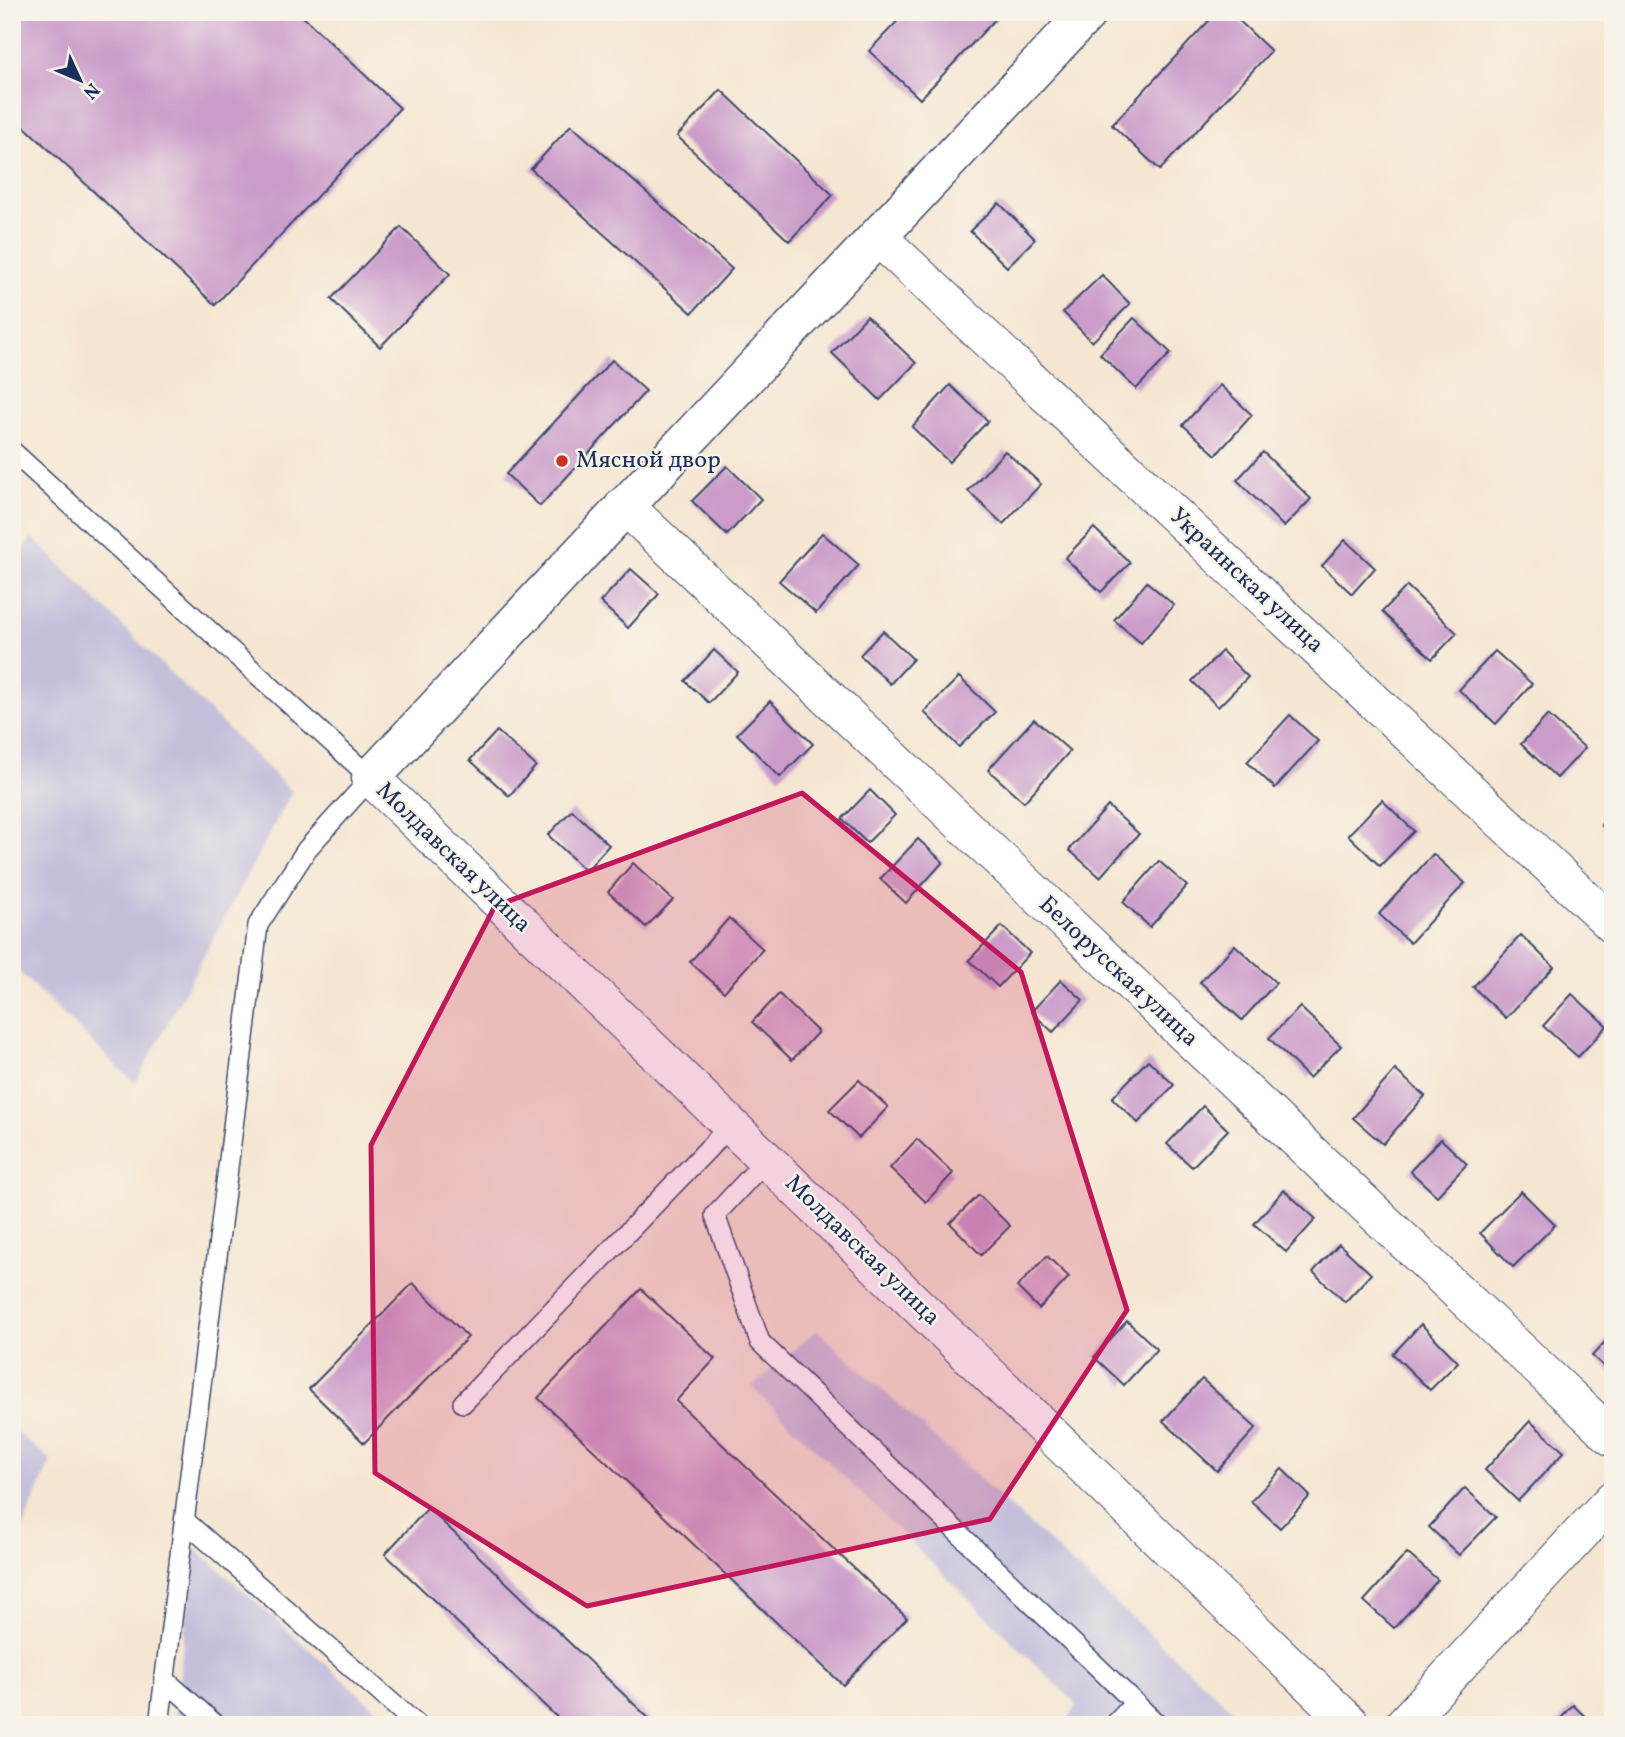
<svg xmlns="http://www.w3.org/2000/svg" width="1625" height="1737" font-family="Vollkorn,serif">
  <style>
    .industrial { fill: #c4c0db }
    .building { fill: #cb9cca }
    .lines { fill: none; stroke-linecap: round; stroke-linejoin: round }
    .service-casing { stroke: #3c4a6f; stroke-width: 22 }
    .minor-casing { stroke: #3c4a6f; stroke-width: 39 }
    .tertiary-casing { stroke: #3c4a6f; stroke-width: 41 }
    .service { stroke: #fff; stroke-width: 19 }
    .minor { stroke: #fff; stroke-width: 37 }
    .tertiary { stroke: #fff; stroke-width: 38 }
    .marked { fill: #c2185b; fill-opacity: 0.2; stroke: #c2185b; stroke-width: 5; stroke-linejoin: round }
    .poi-dot { fill: #c8321e; stroke: #f7f3e8; stroke-width: 2.5 }
    .labels { text-anchor: middle; dominant-baseline: central; stroke-width: 5; stroke-linejoin: round; paint-order: stroke }
    .poi-label { font-size: 24px; fill: #1b2f5e; stroke: #f7f3e8; text-anchor: start }
    .street-label { font-size: 24px; fill: #1b2f5e; stroke: #f7f3e8 }
  </style>
  <rect width="100%" height="100%" fill="#f7f3e8"/>
  <filter id="ink" filterUnits="userSpaceOnUse"><feTurbulence type="fractalNoise" baseFrequency=".0143" numOctaves="2"/><feDisplacementMap in="SourceGraphic" scale="14" xChannelSelector="R" yChannelSelector="G"/><feConvolveMatrix kernelMatrix="1 2 1 2 8 2 1 2 1" color-interpolation-filters="sRGB"/></filter>
  <filter id="wash" filterUnits="userSpaceOnUse"><feTurbulence type="fractalNoise" baseFrequency=".00686" numOctaves="4" result="noise"/><feDisplacementMap in="SourceGraphic" scale="28" xChannelSelector="R" yChannelSelector="G"/><feGaussianBlur stdDeviation="1.57" result="paint"/><feColorMatrix in="noise" values="0 0 0 0 0 0 0 0 0 0 0 0 0 0 0 0 0 1.4 0 .05"/><feComposite in="paint" operator="in"/></filter>
  <g filter="url(#wash)">
    <rect width="100%" height="100%" fill="#f5e6d1"/>
    <g class="industrial">
      <polygon points="32,537 292,792 135,1084 12,965 12,564"/>
      <polygon points="817,1330 1249,1725 1064,1725 1077,1705 752,1387"/>
      <polygon points="12,1428 51,1460 12,1554"/>
      <polygon points="194,1547 394,1725 174,1725"/>
    </g>
    <g id="blocks">
      <g class="building">
        <polygon points="12,12 298,12 400,108 215,305 12,115"/>
        <polygon points="906,12 1002,12 920,99 869,51"/>
        <polygon points="1217,12 1230,12 1271,51 1160,170 1112,125"/>
        <polygon points="721,90 833,195 789,241 677,136"/>
        <polygon points="571,125 732,269 692,313 531,169"/>
        <polygon points="999,203 1035,239 1007,267 970,231"/>
        <polygon points="401,227 450,274 380,347 331,299"/>
        <polygon points="1102,275 1130,304 1092,342 1063,312"/>
        <polygon points="867,316 916,363 880,400 832,353"/>
        <polygon points="1134,318 1171,353 1136,389 1100,354"/>
        <polygon points="612,360 646,391 540,506 506,474"/>
        <polygon points="950,385 988,421 949,462 912,427"/>
        <polygon points="1220,385 1252,415 1216,455 1183,425"/>
        <polygon points="1005,451 1041,484 1003,524 968,491"/>
        <polygon points="1263,452 1311,499 1284,527 1237,480"/>
        <polygon points="727,466 761,499 727,535 692,501"/>
        <polygon points="1094,528 1130,563 1101,592 1065,558"/>
        <polygon points="822,533 859,565 816,613 779,581"/>
        <polygon points="1345,540 1375,568 1352,594 1322,566"/>
        <polygon points="631,569 659,594 628,628 600,602"/>
        <polygon points="1147,582 1174,605 1141,643 1114,620"/>
        <polygon points="1407,586 1457,633 1432,659 1382,612"/>
        <polygon points="883,631 913,659 890,684 860,655"/>
        <polygon points="714,650 738,672 709,703 685,681"/>
        <polygon points="1222,651 1248,677 1218,707 1192,681"/>
        <polygon points="1495,651 1532,684 1496,724 1459,690"/>
        <polygon points="959,677 995,712 959,747 924,712"/>
        <polygon points="770,701 813,744 780,777 737,734"/>
        <polygon points="1290,715 1318,741 1275,788 1247,762"/>
        <polygon points="1548,715 1585,748 1557,778 1521,744"/>
        <polygon points="1034,719 1070,751 1024,802 988,770"/>
        <polygon points="497,731 536,766 509,796 470,760"/>
        <polygon points="870,790 895,815 867,843 842,819"/>
        <polygon points="1382,800 1414,831 1380,866 1348,835"/>
        <polygon points="1108,806 1139,834 1100,877 1069,850"/>
        <polygon points="572,810 609,845 586,871 548,835"/>
        <polygon points="1613,812 1613,836 1601,825"/>
        <polygon points="918,839 943,862 906,903 880,879"/>
        <polygon points="1433,854 1465,883 1410,943 1379,914"/>
        <polygon points="1159,861 1187,886 1150,927 1123,902"/>
        <polygon points="633,863 673,900 646,927 608,892"/>
        <polygon points="729,918 763,949 724,992 690,962"/>
        <polygon points="1002,926 1030,953 998,987 969,960"/>
        <polygon points="1521,935 1554,967 1506,1018 1473,987"/>
        <polygon points="1235,945 1276,983 1242,1020 1200,982"/>
        <polygon points="1061,980 1083,1000 1053,1032 1031,1012"/>
        <polygon points="779,994 818,1032 792,1060 752,1022"/>
        <polygon points="1572,994 1607,1026 1578,1057 1543,1026"/>
        <polygon points="1300,1007 1341,1046 1309,1078 1269,1038"/>
        <polygon points="1148,1060 1174,1085 1138,1123 1112,1098"/>
        <polygon points="1395,1070 1425,1096 1383,1144 1353,1118"/>
        <polygon points="859,1080 888,1107 859,1138 829,1110"/>
        <polygon points="1203,1106 1228,1130 1192,1167 1167,1144"/>
        <polygon points="917,1139 953,1173 926,1202 890,1168"/>
        <polygon points="1441,1139 1467,1164 1437,1196 1410,1171"/>
        <polygon points="1284,1190 1316,1219 1286,1252 1254,1224"/>
        <polygon points="1521,1191 1555,1225 1513,1267 1480,1233"/>
        <polygon points="979,1195 1010,1226 981,1255 950,1223"/>
        <polygon points="1339,1244 1371,1274 1345,1302 1313,1272"/>
        <polygon points="1047,1256 1069,1277 1039,1309 1017,1287"/>
        <polygon points="413,1283 468,1337 364,1443 309,1389"/>
        <polygon points="641,1289 715,1359 676,1401 907,1618 843,1685 538,1398"/>
        <polygon points="1127,1321 1157,1349 1124,1385 1094,1357"/>
        <polygon points="1421,1324 1458,1362 1430,1390 1393,1354"/>
        <polygon points="1613,1333 1613,1374 1592,1356"/>
        <polygon points="1202,1379 1256,1428 1217,1471 1163,1421"/>
        <polygon points="1530,1421 1564,1452 1518,1501 1485,1470"/>
        <polygon points="1282,1469 1310,1496 1280,1528 1251,1501"/>
        <polygon points="1465,1488 1496,1517 1459,1555 1429,1527"/>
        <polygon points="428,1508 656,1725 565,1725 385,1554"/>
        <polygon points="1407,1553 1438,1580 1394,1628 1364,1601"/>
        <polygon points="1573,1705 1594,1725 1555,1725"/>
      </g>
    </g>
  </g>
  <g filter="url(#ink)">
    <use href="#blocks" fill-opacity="0" stroke="#3c4a6f" stroke-width="2"/>
    <g class="lines">
      <g class="service-casing">
        <g id="service">
          <polyline points="12,451 371,778 307,849 258,925 159,1725"/>
          <polyline points="766,1160 715,1215 760,1342 1158,1725"/>
          <polyline points="463,1403 731,1125"/>
          <polyline points="185,1521 417,1725"/>
          <polyline points="164,1679 216,1725"/>
          <polyline points="1114,1725 1134,1704"/>
        </g>
      </g>
      <g class="minor-casing">
        <g id="minor">
          <polyline points="879,238 1613,925"/>
          <polyline points="624,505 1613,1438"/>
          <polyline points="371,778 1352,1725"/>
          <polyline points="1403,1725 1613,1499"/>
        </g>
      </g>
      <g class="tertiary-casing">
        <path id="tertiary" d="M 371,778 C 609,522 850,269 1088,12"/>
      </g>
      <use href="#service" class="service"/>
      <use href="#minor" class="minor"/>
      <use href="#tertiary" class="tertiary"/>
    </g>
  </g>
  <path class="marked" d="M 802,793 L 1021,972 L 1127,1310 L 990,1519 L 587,1606 L 375,1473 L 371,1145 L 495,906 Z"/>
  <circle class="poi-dot" cx="562" cy="461" r="7"/>
  <g class="labels">
    <g class="poi-label">
      <text x="576" y="461">Мясной двор</text>
    </g>
    <g class="street-label">
      <text transform="translate(1246 581) rotate(43)">Украинская улица</text>
      <text transform="translate(453 858) rotate(44)">Молдавская улица</text>
      <text transform="translate(1118 972) rotate(43)">Белорусская улица</text>
      <text transform="translate(862 1251) rotate(44)">Молдавская улица</text>
    </g>
  </g>
  <rect width="1625" height="1737" fill="none" stroke="#f7f3e8" stroke-width="42"/>
  <g transform="translate(80 80) rotate(134)" stroke="#f7f3e8" stroke-width="5" paint-order="stroke">
  <path d="M0-5L12 26L0 18L-12 26Z" fill="#1b2f5e"/>
  <text y="-10" font-size="19" font-weight="bold" text-anchor="middle" fill="#1b2f5e">N</text>
  </g>
</svg>
